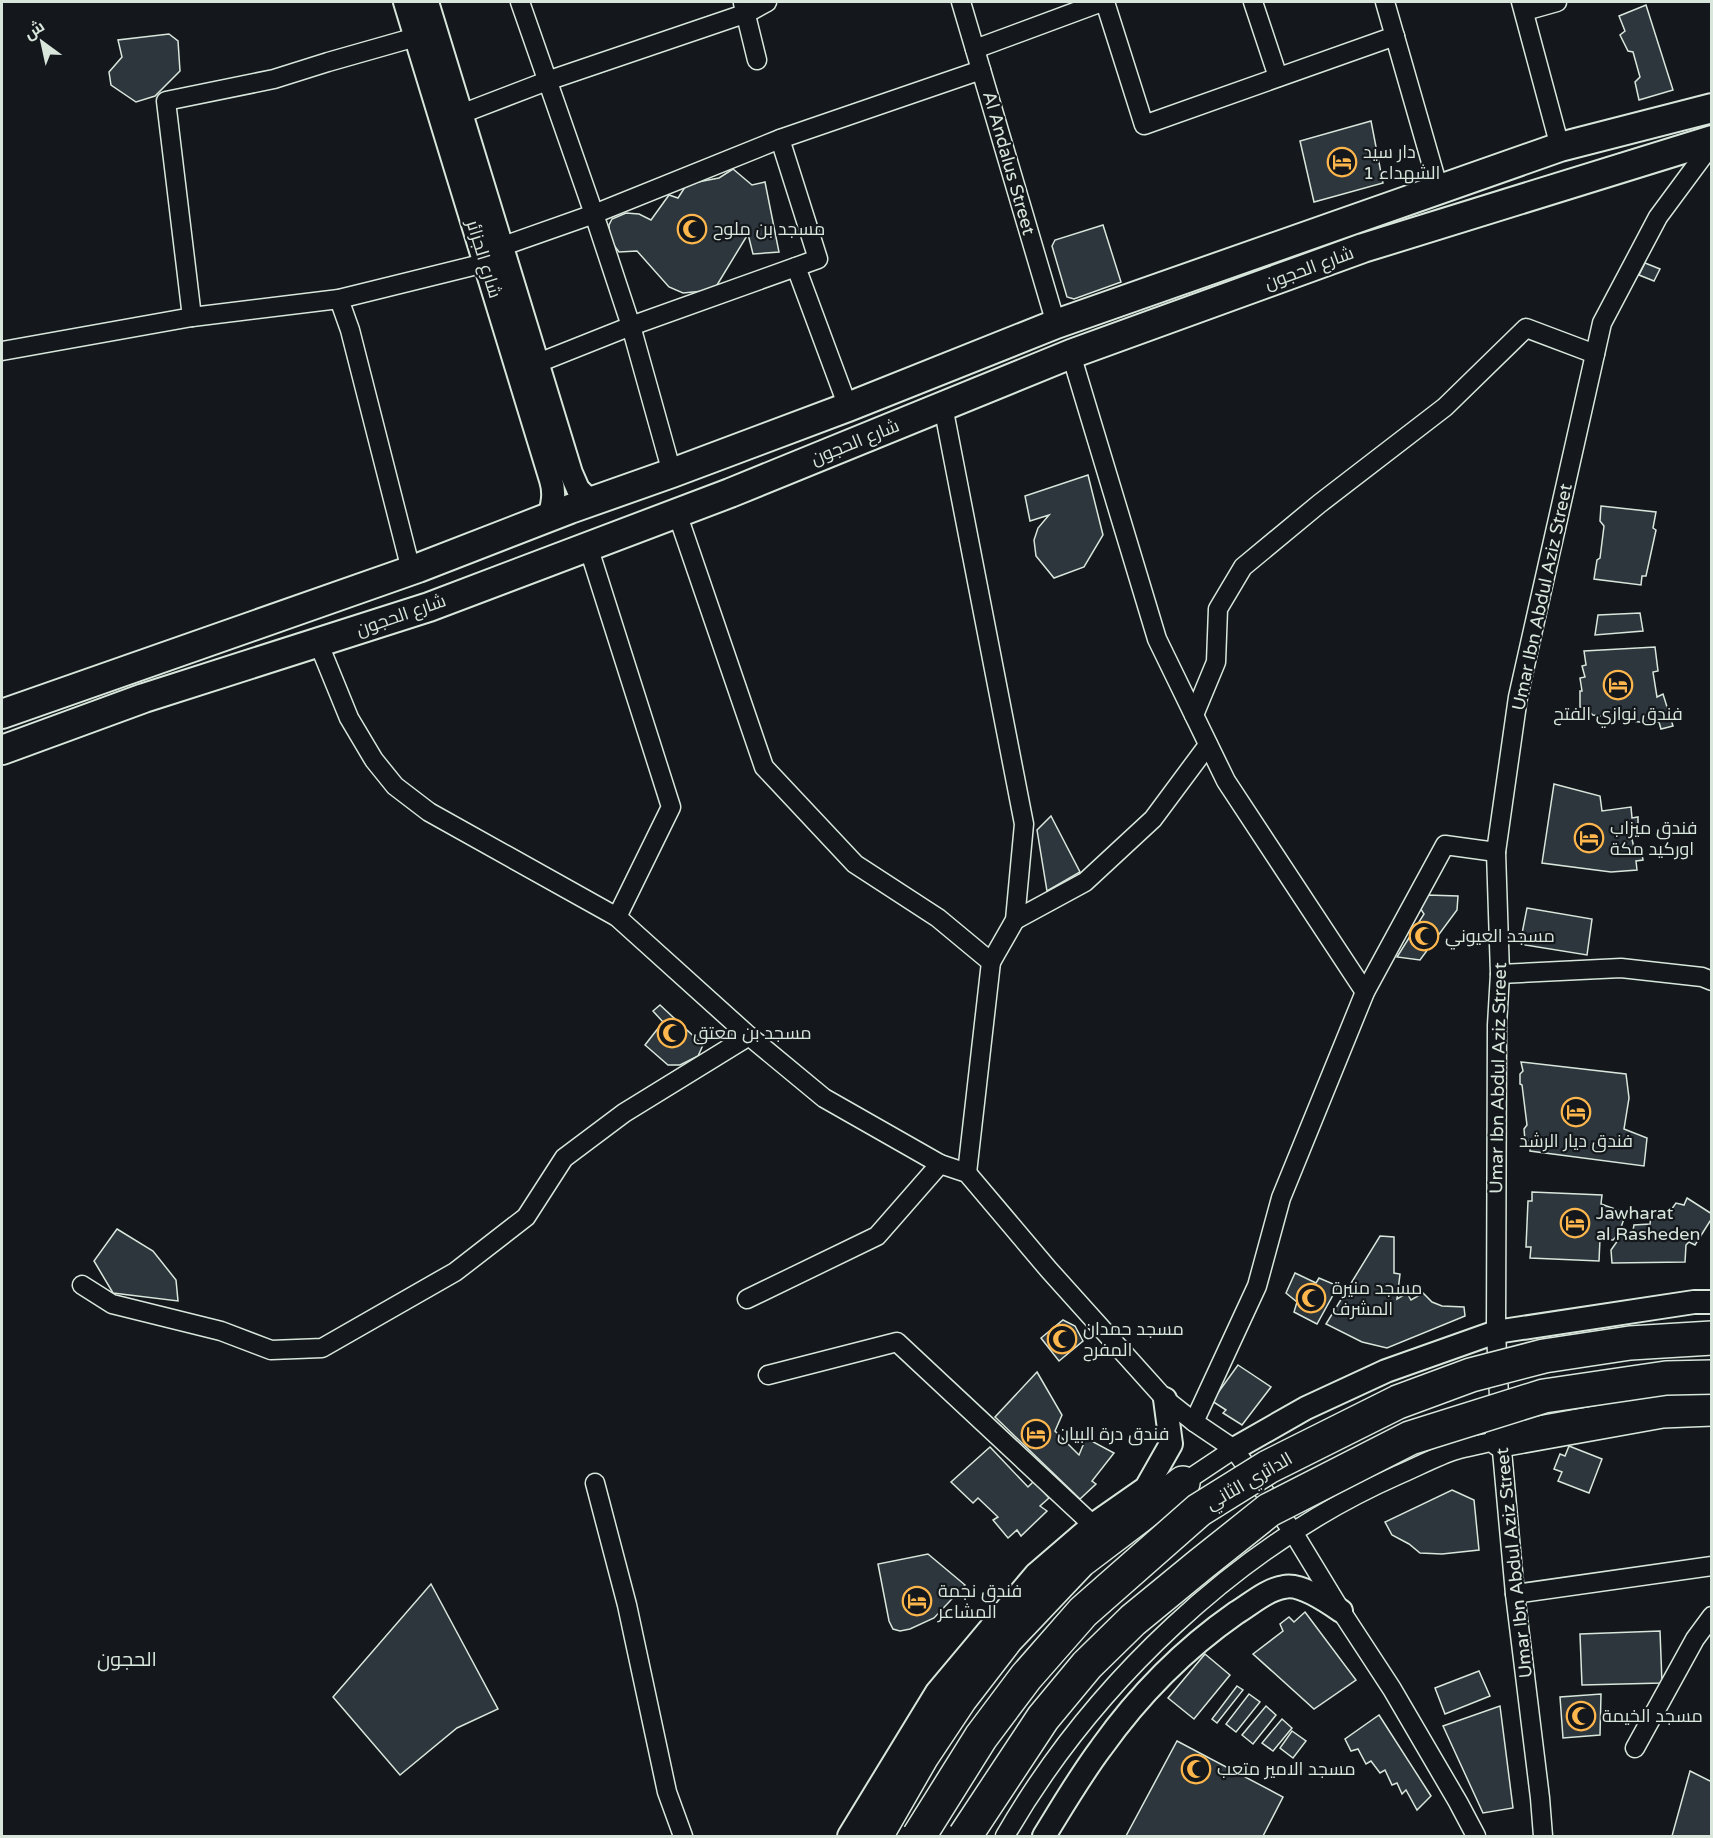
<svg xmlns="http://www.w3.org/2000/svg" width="1713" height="1838" font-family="'Varela Round',Cairo,sans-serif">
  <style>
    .building { fill: #2c363c; stroke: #d8e6dc; stroke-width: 1.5 }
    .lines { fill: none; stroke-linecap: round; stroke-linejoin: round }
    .minor-casing { stroke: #d8e6dc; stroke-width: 21 }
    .tertiary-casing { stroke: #d8e6dc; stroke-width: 26 }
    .primary-casing { stroke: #d8e6dc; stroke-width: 32 }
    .motorway-casing { stroke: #d8e6dc; stroke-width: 36 }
    .minor { stroke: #14181c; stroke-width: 18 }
    .tertiary { stroke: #14181c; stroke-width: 22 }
    .primary { stroke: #14181c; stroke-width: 28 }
    .motorway { stroke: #14181c; stroke-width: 33 }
    .motorway-bridge-casing { stroke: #d8e6dc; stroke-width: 36; stroke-linecap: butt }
    .motorway-bridge { stroke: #14181c; stroke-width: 33 }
    .labels { text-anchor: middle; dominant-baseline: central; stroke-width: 4.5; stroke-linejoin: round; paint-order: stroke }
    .poi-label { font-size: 18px; fill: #d8e6dc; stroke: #14181c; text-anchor: start }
    .street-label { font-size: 18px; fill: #d8e6dc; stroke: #14181c }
    .neighbourhood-label { font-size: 20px; fill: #d8e6dc; stroke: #14181c }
  </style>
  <rect width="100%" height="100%" fill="#14181c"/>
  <g class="building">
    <polygon points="1646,5 1673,90 1639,100 1635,82 1640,77 1633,52 1628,51 1620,35 1625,31 1619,16"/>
    <polygon points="169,34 178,41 180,71 155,96 136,102 111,85 109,72 122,57 118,40"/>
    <polygon points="1371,121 1383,183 1314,202 1300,141"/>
    <polygon points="733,169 752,185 765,182 779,252 753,254 748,234 714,290 683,293 669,287 637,251 619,252 610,240 609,225 612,219 626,213 639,214 651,220 669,195 678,198 687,184 719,178"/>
    <polygon points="1103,225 1121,282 1074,299 1067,297 1052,246 1055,240"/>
    <polygon points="1645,263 1660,269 1654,281 1639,275"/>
    <polygon points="1088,475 1103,535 1084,567 1054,578 1036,556 1034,540 1038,528 1049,515 1030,521 1025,496"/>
    <polygon points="1601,506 1656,512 1653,528 1656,530 1646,576 1642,576 1641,585 1594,579 1597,560 1600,558 1604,526 1600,521"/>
    <polygon points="1640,613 1643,631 1595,635 1598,615"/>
    <polygon points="1655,647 1658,671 1653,672 1657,697 1663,694 1673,726 1661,729 1659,722 1646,723 1593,715 1585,708 1580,707 1580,691 1582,691 1580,678 1585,677 1582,666 1586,665 1584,651"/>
    <polygon points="1554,784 1600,796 1602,811 1631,807 1632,818 1638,817 1638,827 1629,826 1634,848 1641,849 1643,860 1636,861 1637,870 1611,872 1542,863"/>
    <polygon points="1051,816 1080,872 1047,891 1037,830"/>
    <polygon points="1427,895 1458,896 1457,910 1420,960 1397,957 1424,914 1420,908"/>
    <polygon points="1527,908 1592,919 1587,955 1520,944"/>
    <polygon points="660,1005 703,1045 698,1056 680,1065 668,1065 645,1045 663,1022 653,1011"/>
    <polygon points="1521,1062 1626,1074 1629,1098 1624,1129 1647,1138 1644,1166 1530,1151 1530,1141 1525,1140 1524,1129 1527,1125 1522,1085 1520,1084 1520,1074 1523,1071"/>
    <polygon points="1532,1192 1602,1195 1601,1204 1626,1213 1619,1233 1613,1240 1600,1239 1599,1261 1530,1258 1531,1247 1526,1247 1528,1201 1532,1201"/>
    <polygon points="1687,1198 1712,1214 1712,1218 1695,1245 1689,1242 1686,1245 1685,1262 1612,1263 1611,1250 1623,1233 1628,1237 1632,1236 1634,1225 1650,1224 1651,1216 1666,1217 1676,1203 1684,1205"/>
    <polygon points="117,1229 153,1251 176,1280 178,1301 113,1293 94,1261"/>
    <polygon points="1380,1236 1394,1237 1394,1273 1400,1274 1397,1299 1407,1293 1411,1300 1423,1293 1432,1302 1442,1306 1464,1307 1465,1316 1387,1348 1362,1342 1326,1324"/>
    <polygon points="1295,1273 1316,1283 1319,1278 1338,1286 1317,1324 1294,1312 1297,1302 1286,1293"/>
    <polygon points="1063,1320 1075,1326 1083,1341 1059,1361 1041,1338"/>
    <polygon points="1238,1365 1271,1387 1242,1425 1223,1413 1226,1410 1212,1401"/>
    <polygon points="1037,1372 1062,1415 1055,1431 1079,1455 1086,1438 1114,1453 1092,1481 1096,1484 1080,1499 995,1417"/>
    <polygon points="1569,1446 1602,1459 1589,1493 1558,1481 1562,1472 1554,1469 1560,1454 1565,1456"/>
    <polygon points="990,1447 1028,1487 1034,1481 1049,1498 1040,1506 1047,1511 1021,1536 1017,1530 1008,1538 993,1520 998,1517 978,1498 973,1503 951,1482"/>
    <polygon points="1452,1490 1474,1500 1479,1550 1442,1554 1420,1553 1409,1544 1392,1535 1385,1522"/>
    <polygon points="928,1554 965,1585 934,1618 910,1629 900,1631 893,1629 889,1621 878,1564"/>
    <polygon points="431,1584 498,1709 457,1728 400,1775 333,1697"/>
    <polygon points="1305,1612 1356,1680 1314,1709 1253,1654 1283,1631 1280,1624 1289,1617 1294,1622"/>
    <polygon points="1660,1631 1662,1683 1582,1685 1580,1634"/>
    <polygon points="1205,1654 1230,1675 1194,1719 1168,1698"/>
    <polygon points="1479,1671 1490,1696 1445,1714 1435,1688"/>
    <polygon points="1237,1686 1243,1690 1217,1723 1212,1719"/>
    <polygon points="1249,1694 1260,1702 1236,1732 1226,1724"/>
    <polygon points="1601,1694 1600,1735 1563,1738 1560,1697"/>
    <polygon points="1266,1706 1276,1715 1253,1744 1242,1735"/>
    <polygon points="1500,1706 1513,1808 1483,1813 1443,1726"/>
    <polygon points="1379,1715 1431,1796 1417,1810 1406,1790 1402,1794 1397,1783 1392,1785 1385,1770 1380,1773 1371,1761 1366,1764 1358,1749 1351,1751 1345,1739"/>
    <polygon points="1282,1719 1292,1728 1273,1751 1262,1743"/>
    <polygon points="1292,1731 1306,1741 1293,1758 1280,1748"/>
    <polygon points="1177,1741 1283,1797 1263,1836 1126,1836"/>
    <polygon points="1690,1771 1712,1782 1712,1836 1672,1836"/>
  </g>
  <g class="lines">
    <g class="minor-casing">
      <g id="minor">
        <polyline points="520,2 594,214 631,326 672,473"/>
        <polyline points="961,2 1056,324"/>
        <polyline points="1105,2 1144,125 1395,36"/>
        <polyline points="1253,2 1278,77"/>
        <polyline points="1385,2 1439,190"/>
        <polyline points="1521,2 1560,147"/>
        <polyline points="743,3 757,60"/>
        <polyline points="1525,11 1557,2"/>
        <polyline points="975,49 1102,2"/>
        <polyline points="461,114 547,81 747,13 767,2"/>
        <polyline points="489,251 594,214 780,139 981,70"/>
        <polyline points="796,267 848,407"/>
        <polyline points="339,299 350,330 411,570"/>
        <polyline points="192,317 166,101 274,79 328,62 416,37"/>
        <polyline points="2,351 192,317 339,299 485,263"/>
        <polyline points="1071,354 1157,639 1226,781 1365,992"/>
        <polyline points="538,363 631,326 818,259 780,139"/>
        <polyline points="943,406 1024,824 1015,920 991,962"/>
        <polyline points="677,513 764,767 855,864 938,918 991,962 967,1173"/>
        <polyline points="588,546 671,807 617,917"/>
        <polyline points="318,642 349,718 374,760 395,786 429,812 617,917 749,1036 824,1098 940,1164 967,1173 1049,1270 1165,1399 1194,1422 1234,1449 1293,1532 1341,1611 1392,1689 1458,1802 1476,1836"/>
        <polyline points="1194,715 1216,662 1218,609 1243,567 1319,504 1445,407 1526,328 1595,354"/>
        <polyline points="1015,920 1085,882 1153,819 1208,745"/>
        <polyline points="1500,974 1621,968 1702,977 1712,981"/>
        <polyline points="82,1285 112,1304 221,1331 271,1350 322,1348 455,1272 526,1217 564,1158 624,1113 749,1036"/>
        <polyline points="747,1299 877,1236 940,1164"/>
        <polyline points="768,1375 897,1342 1093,1525"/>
        <polyline points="1194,1422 1257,1286 1281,1198 1365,992 1445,845 1496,852"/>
        <polyline points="595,1483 627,1605 667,1792 683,1836"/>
        <polyline points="1183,1483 1234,1449"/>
        <polyline points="1515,1594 1712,1566"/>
        <polyline points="1635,1748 1695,1639 1712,1616"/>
        <path d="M 1005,1836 C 1092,1685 1237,1546 1398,1475 C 1417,1467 1437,1456 1456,1450 C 1471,1446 1486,1443 1501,1440"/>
        <polyline points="1543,1836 1540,1798 1515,1594 1501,1440 1496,1332 1497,1025 1500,974 1496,852 1518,697 1602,323 1658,217 1712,144"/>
      </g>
    </g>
    <g class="tertiary-casing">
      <g id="tertiary">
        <path d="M 405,2 L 551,480 C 555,493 553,504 549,517"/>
        <polyline points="427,2 571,473 578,489 591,502"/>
        <polyline points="1234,1449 1306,1408 1386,1371 1496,1332 1694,1302 1712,1302"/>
        <polyline points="849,1836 937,1692 1036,1574 1093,1525 1146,1488 1171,1444 1165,1399"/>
        <path d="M 1044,1836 C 1062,1807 1080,1776 1101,1748 C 1138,1696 1183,1650 1236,1613 C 1251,1604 1266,1590 1284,1587 C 1300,1583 1328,1602 1341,1611"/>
      </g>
    </g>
    <g class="primary-casing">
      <g id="primary">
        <polyline points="2,714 418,568 570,509 672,473 848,407 1056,324 1560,147 1712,108"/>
        <polyline points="2,750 144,698 429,607 730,493 1071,354 1363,248 1712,140"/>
      </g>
    </g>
    <g class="motorway-casing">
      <g id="motorway">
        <polyline points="1501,1440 1662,1411 1712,1409"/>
        <polyline points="876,1836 922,1756 960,1699 1007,1638 1080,1561 1183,1483"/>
      </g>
    </g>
    <use href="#minor" class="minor"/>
    <use href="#tertiary" class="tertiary"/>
    <use href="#primary" class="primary"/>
    <use href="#motorway" class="motorway"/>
    <g class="motorway-bridge-casing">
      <g id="motorway-bridge">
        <polyline points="919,1836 981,1737 1026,1677 1083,1612 1199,1510 1268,1467 1398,1402 1471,1375 1544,1356 1630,1343 1712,1338"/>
        <polyline points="965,1836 1043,1718 1087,1665 1133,1620 1200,1565 1269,1510 1410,1438 1544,1396 1666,1378 1712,1377"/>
      </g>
    </g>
    <use href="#motorway-bridge" class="motorway-bridge"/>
  </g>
  <defs>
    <g id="hotel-ring" transform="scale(1.5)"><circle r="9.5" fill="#14181c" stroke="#ffb74d" stroke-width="1.5"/><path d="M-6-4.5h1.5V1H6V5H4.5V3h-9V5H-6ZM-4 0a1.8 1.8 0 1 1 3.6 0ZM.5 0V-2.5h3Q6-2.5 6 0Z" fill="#ffb74d"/></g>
    <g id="mosque-ring" transform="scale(1.5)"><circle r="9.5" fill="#14181c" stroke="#ffb74d" stroke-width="1.5"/><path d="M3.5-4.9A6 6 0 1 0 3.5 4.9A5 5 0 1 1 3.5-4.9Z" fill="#ffb74d"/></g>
  </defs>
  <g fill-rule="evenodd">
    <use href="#hotel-ring" x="1342" y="162"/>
    <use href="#mosque-ring" x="692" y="229"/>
    <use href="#hotel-ring" x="1618" y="685"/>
    <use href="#hotel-ring" x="1589" y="838"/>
    <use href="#mosque-ring" x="1424" y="936"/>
    <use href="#mosque-ring" x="672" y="1033"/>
    <use href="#hotel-ring" x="1576" y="1112"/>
    <use href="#hotel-ring" x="1575" y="1223"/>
    <use href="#mosque-ring" x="1311" y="1298"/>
    <use href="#mosque-ring" x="1062" y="1339"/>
    <use href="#hotel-ring" x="1036" y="1434"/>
    <use href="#hotel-ring" x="917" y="1601"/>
    <use href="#mosque-ring" x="1581" y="1716"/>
    <use href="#mosque-ring" x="1196" y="1769"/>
  </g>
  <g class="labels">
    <g class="poi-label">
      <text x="1363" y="152">دار سيد<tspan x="1363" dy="21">الشهداء 1</tspan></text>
      <text x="713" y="229">مسجد بن ملوح</text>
      <text x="1618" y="714" text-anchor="middle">فندق نوازي الفتح</text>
      <text x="1610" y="828">فندق ميزاب<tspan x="1610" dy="21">اوركيد مكة</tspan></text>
      <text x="1445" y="936">مسجد العيوني</text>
      <text x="693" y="1033">مسجد بن معتق</text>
      <text x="1576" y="1141" text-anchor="middle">فندق ديار الرشد</text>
      <text x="1596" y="1213">Jawharat<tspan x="1596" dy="21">al Rasheden</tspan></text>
      <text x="1332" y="1288">مسجد منيرة<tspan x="1332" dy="21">المشرف</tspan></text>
      <text x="1083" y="1329">مسجد حمدان<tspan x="1083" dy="21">المفرح</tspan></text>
      <text x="1057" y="1434">فندق درة البيان</text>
      <text x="938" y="1591">فندق نجمة<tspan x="938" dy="21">المشاعر</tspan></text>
      <text x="1602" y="1716">مسجد الخيمة</text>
      <text x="1217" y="1769">مسجد الامير متعب</text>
    </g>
    <g class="street-label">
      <text transform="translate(1009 163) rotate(74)">Al Andalus Street</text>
      <text transform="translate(484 259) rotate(73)">شارع الجزائر</text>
      <text transform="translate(1309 268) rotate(-20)">شارع الحجون</text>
      <text transform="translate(855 442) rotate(-22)">شارع الحجون</text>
      <text transform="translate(1542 597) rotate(-78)">Umar Ibn Abdul Aziz Street</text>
      <text transform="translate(401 615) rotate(-19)">شارع الحجون</text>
      <text transform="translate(1498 1078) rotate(-89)">Umar Ibn Abdul Aziz Street</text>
      <text transform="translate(1249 1481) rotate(-30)">الدائري الثاني</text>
      <text transform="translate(1514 1563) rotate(-96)">Umar Ibn Abdul Aziz Street</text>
    </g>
    <g class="neighbourhood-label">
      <text x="127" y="1660">الحجون</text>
    </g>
  </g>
  <rect width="1713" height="1838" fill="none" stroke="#d8e6dc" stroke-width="6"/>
  <g transform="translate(42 42) rotate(327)" stroke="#14181c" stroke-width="4.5" paint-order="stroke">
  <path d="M0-4.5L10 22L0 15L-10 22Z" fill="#d8e6dc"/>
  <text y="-9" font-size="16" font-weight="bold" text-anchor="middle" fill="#d8e6dc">ش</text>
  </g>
</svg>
